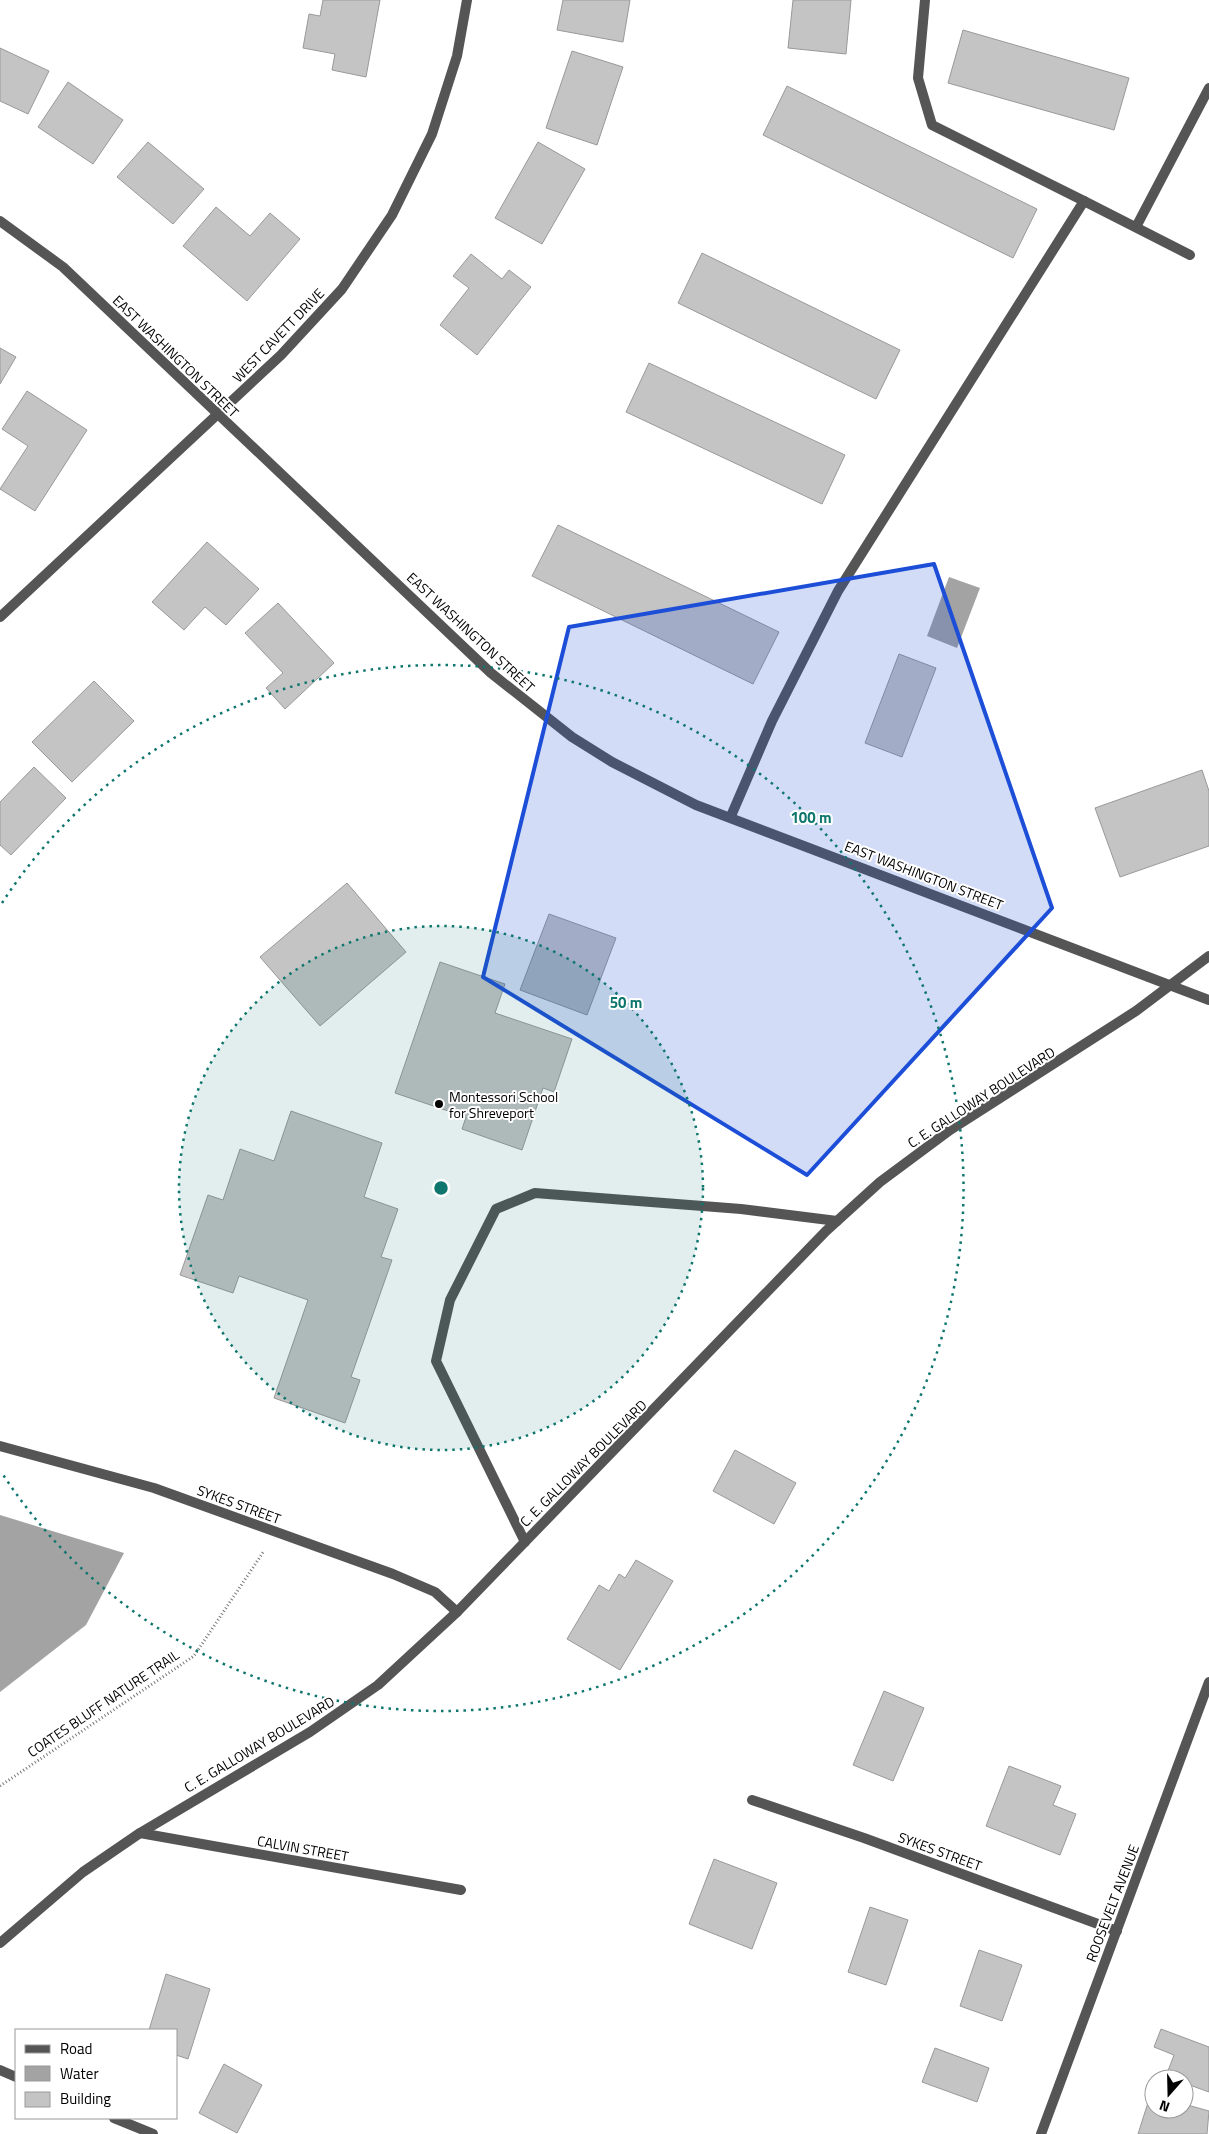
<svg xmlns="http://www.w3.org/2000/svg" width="1209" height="2134" font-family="'Titillium Web',sans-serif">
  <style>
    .water { fill: #a3a3a3 }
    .building { fill: #c4c4c4; stroke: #999 }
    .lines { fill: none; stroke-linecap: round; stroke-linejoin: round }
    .path { stroke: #777; stroke-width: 3; stroke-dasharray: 1 2.5; stroke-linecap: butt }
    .service { stroke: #555; stroke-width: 10 }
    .minor { stroke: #555; stroke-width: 10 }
    .tertiary { stroke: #555; stroke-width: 10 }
    .marked { fill: #1d4ed8; fill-opacity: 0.2; stroke: #1d4ed8; stroke-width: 4; stroke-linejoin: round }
    .ring { fill: none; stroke: #0f766e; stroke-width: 2.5; stroke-dasharray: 2.5 5 }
    .poi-dot { fill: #000; stroke: #fff; stroke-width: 2 }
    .labels { text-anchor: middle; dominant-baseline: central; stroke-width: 4; stroke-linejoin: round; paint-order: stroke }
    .street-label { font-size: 14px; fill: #000; stroke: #fff }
    .poi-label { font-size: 14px; fill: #000; stroke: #fff; text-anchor: start }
    .centre { fill: #0f766e; stroke: #fff; stroke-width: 2.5 }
    .ring-label { font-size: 15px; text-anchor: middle; font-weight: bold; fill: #0f766e; stroke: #fff; stroke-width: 4; stroke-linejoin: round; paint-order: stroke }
  </style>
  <rect width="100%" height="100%" fill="#fff"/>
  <g class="water">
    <polygon points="949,577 980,588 957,648 927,636"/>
    <polygon points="0,1515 124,1553 86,1625 0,1692"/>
  </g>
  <g class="building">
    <polygon points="323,0 380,0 366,77 332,70 335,54 303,48 309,14 320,16"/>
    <polygon points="563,0 630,0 623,42 557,30"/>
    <polygon points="793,0 851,0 846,54 788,48"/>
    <polygon points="963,30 1129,78 1114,130 948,83"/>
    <polygon points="0,48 49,71 28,114 0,101"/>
    <polygon points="572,51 623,67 597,145 546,128"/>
    <polygon points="68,82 123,120 93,164 38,127"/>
    <polygon points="787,86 1037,209 1013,258 763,135"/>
    <polygon points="148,142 204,189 173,224 117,177"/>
    <polygon points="538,142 585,169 542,244 495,218"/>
    <polygon points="216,207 250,236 270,213 300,239 247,301 183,246"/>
    <polygon points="702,253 900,350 876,399 678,303"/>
    <polygon points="471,254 502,279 509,270 531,287 477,355 440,325 469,288 453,276"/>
    <polygon points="0,348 16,357 0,384"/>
    <polygon points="649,363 845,455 822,504 626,412"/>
    <polygon points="27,391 87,430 35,511 0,489 28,446 2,429"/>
    <polygon points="558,525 779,632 753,684 532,576"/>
    <polygon points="207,542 259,589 226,625 205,607 184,630 152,602"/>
    <polygon points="278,603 334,663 285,709 266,688 283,673 245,633"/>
    <polygon points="899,654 936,668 902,757 865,743"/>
    <polygon points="94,681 134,721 72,782 32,742"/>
    <polygon points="34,767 66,798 11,855 0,845 0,802"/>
    <polygon points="1202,770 1209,791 1209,846 1120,877 1095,808"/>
    <polygon points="347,883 406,952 320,1026 260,957"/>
    <polygon points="549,914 616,938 587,1015 520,990"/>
    <polygon points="440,962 505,984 495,1013 572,1039 554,1092 543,1088 522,1150 462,1129 466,1117 395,1093"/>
    <polygon points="291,1111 382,1143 364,1197 398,1209 381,1257 392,1260 351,1377 360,1380 345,1423 274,1398 308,1300 239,1276 233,1293 180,1275 208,1195 223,1200 240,1149 274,1161"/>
    <polygon points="735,1450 796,1483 774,1524 713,1491"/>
    <polygon points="636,1560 673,1581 620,1670 567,1639 599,1585 609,1591 619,1574 625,1578"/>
    <polygon points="884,1691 924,1708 893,1781 853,1765"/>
    <polygon points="1009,1766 1061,1786 1053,1805 1076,1814 1060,1855 986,1826"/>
    <polygon points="714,1859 777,1883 752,1949 689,1924"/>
    <polygon points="870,1907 908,1920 886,1985 848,1972"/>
    <polygon points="979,1950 1022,1965 1002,2021 960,2006"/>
    <polygon points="166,1974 210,1989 188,2059 176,2055 176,2030 149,2030"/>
    <polygon points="1161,2029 1209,2047 1209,2092 1184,2083 1184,2079 1166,2076 1174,2055 1154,2047"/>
    <polygon points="935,2048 989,2068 977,2102 922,2082"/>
    <polygon points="224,2064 262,2085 237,2133 199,2113"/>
    <polygon points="1151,2093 1154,2094 1154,2109 1184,2109 1184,2104 1209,2111 1207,2134 1138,2134"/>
  </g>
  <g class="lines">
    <polyline class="path" points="0,1786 194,1656 264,1551"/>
    <g class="service">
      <polyline points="1084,201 1190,255"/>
      <polyline points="1136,227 1209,88"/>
      <polyline points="731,816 772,721 838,591 1084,201 932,125 918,78 925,0"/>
      <polyline points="525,1542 436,1361 450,1300 496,1209 535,1193 741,1209 837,1221"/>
    </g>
    <g class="minor">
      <polyline points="0,617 281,355 342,289 392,215 432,134 457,56 467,0"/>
      <polyline points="0,1446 154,1488 393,1574 435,1592 457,1612"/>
      <polyline points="752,1800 864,1838 1117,1931"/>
      <polyline points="140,1833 461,1890"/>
      <polyline points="0,1943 83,1872 140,1833 310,1732 378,1685 457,1612 826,1231 880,1182 950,1130 1136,1011 1209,956"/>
      <polyline points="0,2070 16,2077"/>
      <polyline points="114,2118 153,2134"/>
      <polyline points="1041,2134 1209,1682"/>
    </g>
    <polyline class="tertiary" points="0,221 63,267 491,673 572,737 612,762 696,805 1209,1000"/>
  </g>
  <path class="marked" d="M 934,564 L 1052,908 L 807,1175 L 483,977 L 569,627 Z"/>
  <circle cx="441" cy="1188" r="262" fill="#0f766e" fill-opacity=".12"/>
  <g class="ring">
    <circle cx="441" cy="1188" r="262"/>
    <path d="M2 903A523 523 0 1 1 2 1473"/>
  </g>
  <circle class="poi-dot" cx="439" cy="1104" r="5"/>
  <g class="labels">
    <g class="street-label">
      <text transform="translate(278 335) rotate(-46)">WEST CAVETT DRIVE</text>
      <text transform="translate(176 356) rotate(44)">EAST WASHINGTON STREET</text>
      <text transform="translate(471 632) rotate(43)">EAST WASHINGTON STREET</text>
      <text transform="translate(924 875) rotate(21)">EAST WASHINGTON STREET</text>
      <text transform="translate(981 1097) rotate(-33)">C. E. GALLOWAY BOULEVARD</text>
      <text transform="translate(583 1463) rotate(-45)">C. E. GALLOWAY BOULEVARD</text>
      <text transform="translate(239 1504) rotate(20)">SYKES STREET</text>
      <text transform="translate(103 1703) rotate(-34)">COATES BLUFF NATURE TRAIL</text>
      <text transform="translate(259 1744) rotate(-31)">C. E. GALLOWAY BOULEVARD</text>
      <text transform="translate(303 1848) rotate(10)">CALVIN STREET</text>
      <text transform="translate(940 1851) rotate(20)">SYKES STREET</text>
      <text transform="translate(1112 1903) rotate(-69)">ROOSEVELT AVENUE</text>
    </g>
    <g class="poi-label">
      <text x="449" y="1096">Montessori School<tspan x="449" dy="16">for Shreveport</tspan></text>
    </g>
  </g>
  <circle cx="441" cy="1188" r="8" class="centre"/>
  <g class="ring-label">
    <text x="811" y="823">100 m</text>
    <text x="626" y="1008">50 m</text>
  </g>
  <rect x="15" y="2029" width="162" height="90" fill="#ffffff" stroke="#999999"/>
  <rect x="25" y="2045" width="25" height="8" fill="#555555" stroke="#999999"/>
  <text x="60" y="2054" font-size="15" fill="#000000">Road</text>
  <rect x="25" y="2066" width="25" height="15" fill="#a3a3a3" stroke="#999999"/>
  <text x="60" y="2079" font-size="15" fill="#000000">Water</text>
  <rect x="25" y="2092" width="25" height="15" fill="#c4c4c4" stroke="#999999"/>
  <text x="60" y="2104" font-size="15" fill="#000000">Building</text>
  <g transform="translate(1169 2094) rotate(200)"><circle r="24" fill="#ffffff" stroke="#999999"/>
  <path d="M0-4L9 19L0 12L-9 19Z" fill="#000000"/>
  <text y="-8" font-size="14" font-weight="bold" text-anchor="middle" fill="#000000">N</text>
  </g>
</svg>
